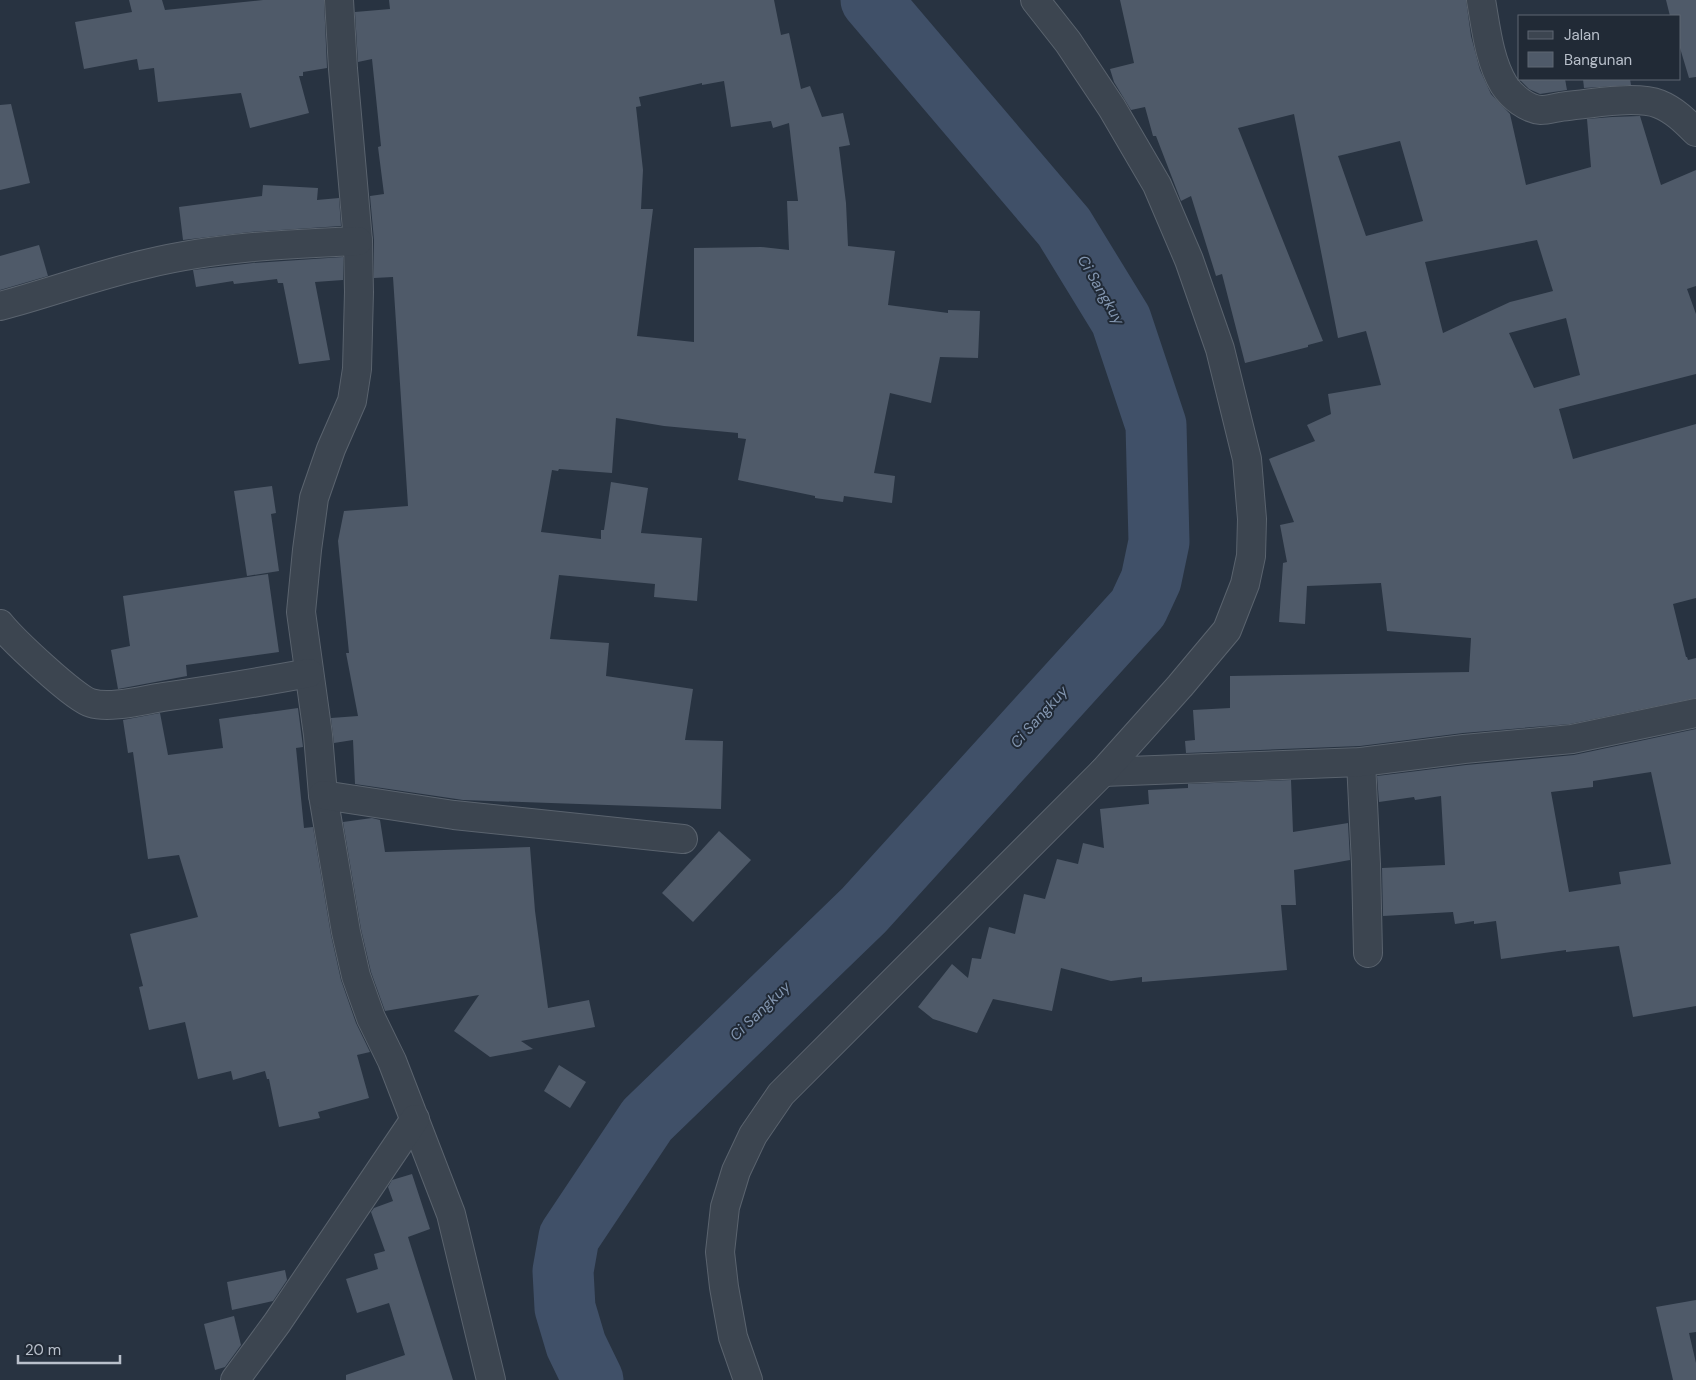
<svg xmlns="http://www.w3.org/2000/svg" width="1696" height="1380" font-family="'DM Sans',sans-serif">
  <style>
    .lines { fill: none; stroke-linecap: round; stroke-linejoin: round }
    .river { stroke: #405068; stroke-width: 61 }
    .building { fill: #4f5a69; fill-rule: evenodd }
    .minor-casing { stroke: #5a636e; stroke-width: 30 }
    .minor { stroke: #3c4550; stroke-width: 28 }
    .labels { text-anchor: middle; dominant-baseline: central; stroke-width: 4; stroke-linejoin: round; paint-order: stroke }
    .water-label { font-size: 15px; font-style: italic; fill: #8396b0; stroke: #212a36 }
  </style>
  <rect width="100%" height="100%" fill="#283341"/>
  <g class="lines">
    <polyline class="river" points="593,1380 576,1345 565,1308 563,1271 569,1237 647,1120 864,910 1138,608 1151,580 1159,542 1156,425 1121,320 1064,227 871,0"/>
  </g>
  <g class="building">
    <polygon points="129,0 162,0 165,10 263,0 324,0 327,68 303,72 303,76 299,76 309,113 250,128 241,93 158,102 154,68 139,70 137,59 84,69 75,22 132,12"/>
    <path d="M 389,0 L 774,0 L 781,35 L 789,33 L 801,89 L 810,86 L 822,117 L 843,113 L 850,145 L 839,147 L 846,203 L 848,246 L 895,251 L 888,305 L 948,313 L 948,310 L 980,311 L 978,358 L 940,357 L 931,403 L 890,393 L 874,473 L 895,476 L 892,503 L 844,496 L 843,502 L 815,498 L 815,496 L 738,480 L 746,439 L 738,438 L 738,433 L 664,426 L 616,418 L 612,473 L 559,469 L 558,471 L 552,470 L 541,532 L 601,539 L 601,530 L 604,530 L 611,482 L 648,488 L 641,533 L 702,538 L 697,601 L 654,597 L 655,584 L 559,575 L 550,639 L 609,643 L 606,676 L 693,689 L 685,740 L 723,741 L 721,809 L 463,800 L 355,784 L 353,740 L 334,743 L 331,718 L 358,716 L 346,653 L 349,653 L 338,541 L 344,511 L 408,506 L 393,277 L 374,278 L 374,240 L 370,196 L 384,194 L 378,147 L 381,146 L 372,59 L 358,62 L 355,12 L 390,9 ZM 724,81 L 731,127 L 771,121 L 773,128 L 789,123 L 798,201 L 787,201 L 789,250 L 761,247 L 694,248 L 694,342 L 637,336 L 653,209 L 641,209 L 643,170 L 636,107 L 641,106 L 639,97 L 702,83 L 702,85 Z"/>
    <path d="M 1120,0 L 1466,0 L 1471,36 L 1480,70 L 1491,94 L 1510,114 L 1526,185 L 1591,167 L 1587,119 L 1612,117 L 1640,116 L 1661,185 L 1696,170 L 1696,286 L 1687,289 L 1696,314 L 1696,374 L 1559,409 L 1573,459 L 1696,424 L 1696,598 L 1673,604 L 1686,657 L 1687,657 L 1688,660 L 1696,658 L 1696,698 L 1570,724 L 1463,733 L 1360,746 L 1186,753 L 1185,741 L 1195,740 L 1193,710 L 1230,708 L 1230,676 L 1469,672 L 1471,638 L 1387,631 L 1381,583 L 1307,586 L 1305,624 L 1279,622 L 1283,563 L 1287,562 L 1280,525 L 1294,522 L 1269,459 L 1315,441 L 1307,425 L 1331,414 L 1328,394 L 1381,385 L 1366,331 L 1338,338 L 1294,114 L 1238,128 L 1323,341 L 1308,345 L 1308,347 L 1245,363 L 1222,274 L 1216,276 L 1191,196 L 1181,201 L 1156,136 L 1153,136 L 1145,107 L 1131,110 L 1114,82 L 1110,69 L 1134,63 ZM 1400,141 L 1423,221 L 1366,236 L 1338,156 ZM 1537,240 L 1553,291 L 1510,302 L 1443,333 L 1425,262 ZM 1566,318 L 1580,375 L 1534,388 L 1509,333 Z"/>
    <polygon points="1666,0 1696,0 1696,77 1689,78 1680,48 1680,16 1670,16"/>
    <polygon points="1519,79 1565,79 1567,90 1540,94 1529,89"/>
    <polygon points="1583,79 1630,79 1631,85 1584,88"/>
    <polygon points="11,104 30,183 0,190 0,105"/>
    <polygon points="263,185 318,188 317,200 339,198 341,226 250,232 183,240 179,207 262,196"/>
    <polygon points="39,245 48,276 0,290 0,256"/>
    <polygon points="343,257 343,280 315,282 330,360 299,364 283,283 278,283 277,279 234,284 233,281 196,287 193,270 253,263"/>
    <polygon points="272,486 276,513 271,514 279,571 247,576 234,491"/>
    <polygon points="268,574 279,652 186,665 187,676 118,689 111,650 130,646 123,596"/>
    <polygon points="298,708 303,747 296,748 304,828 313,827 331,935 341,980 356,1023 370,1052 357,1055 369,1098 318,1112 320,1118 279,1127 269,1079 267,1079 265,1071 233,1080 231,1071 198,1079 185,1022 149,1030 139,987 143,986 130,934 198,917 179,855 148,859 133,752 128,753 123,720 160,713 168,755 223,748 219,719"/>
    <path d="M 1696,729 L 1696,1006 L 1633,1017 L 1619,946 L 1566,952 L 1566,950 L 1501,959 L 1496,921 L 1474,924 L 1474,921 L 1455,924 L 1453,912 L 1383,916 L 1382,868 L 1445,865 L 1441,796 L 1415,800 L 1414,797 L 1379,802 L 1377,776 L 1466,765 L 1574,755 ZM 1651,772 L 1671,864 L 1619,872 L 1621,884 L 1569,892 L 1551,792 L 1593,787 L 1593,781 Z"/>
    <polygon points="1291,780 1293,832 1348,823 1350,860 1294,870 1296,905 1281,905 1287,970 1142,982 1142,977 1111,981 1061,968 1052,1011 993,999 977,1033 933,1019 918,1007 952,964 968,978 972,958 981,959 989,927 1015,934 1024,894 1045,899 1057,859 1078,864 1083,843 1104,848 1100,809 1149,804 1148,790 1188,788 1188,784"/>
    <polygon points="372,818 380,820 385,852 530,847 535,911 548,1008 589,1000 595,1027 521,1041 533,1049 490,1057 454,1031 479,995 385,1011 371,972 361,929 343,822"/>
    <polygon points="719,831 751,860 693,922 662,893"/>
    <polygon points="559,1065 586,1082 570,1108 544,1091"/>
    <polygon points="412,1174 430,1229 408,1237 453,1380 346,1380 346,1375 405,1355 389,1303 357,1313 346,1279 378,1269 374,1254 385,1251 371,1212 374,1208 393,1201 388,1187 392,1180"/>
    <polygon points="285,1270 287,1280 273,1301 232,1310 227,1282"/>
    <polygon points="1696,1300 1696,1332 1689,1333 1696,1363 1696,1380 1673,1380 1656,1307"/>
    <polygon points="234,1316 241,1345 225,1367 215,1370 204,1324"/>
  </g>
  <g class="lines">
    <g class="minor-casing">
      <g id="minor">
        <polyline points="339,0 343,69 358,241 359,292 357,369 352,401 331,449 314,498 307,550 301,612 318,735 323,795 346,932 356,976 371,1018 392,1061 451,1214 491,1380"/>
        <path d="M 1481,0 C 1486,28 1489,60 1504,85 C 1512,97 1527,109 1541,110 C 1547,110 1554,108 1560,107 C 1586,104 1636,95 1659,104 C 1674,110 1685,121 1696,132"/>
        <path d="M 0,306 C 49,293 97,275 146,264 C 215,247 287,244 358,241"/>
        <path d="M 0,624 C 12,639 75,699 91,703 C 110,709 143,700 163,697 C 212,690 260,682 309,673"/>
        <polyline points="1361,762 1366,864 1368,953"/>
        <polyline points="1103,772 1361,762 1464,749 1572,739 1696,713"/>
        <polyline points="323,795 454,815 683,839"/>
        <polyline points="235,1380 277,1323 415,1119"/>
        <polyline points="748,1380 733,1337 724,1287 720,1252 725,1207 736,1171 753,1135 781,1094 1103,772 1180,686 1227,630 1245,584 1251,556 1252,519 1247,459 1220,349 1189,260 1157,185 1112,108 1068,42 1035,0"/>
      </g>
    </g>
    <use href="#minor" class="minor"/>
  </g>
  <g class="labels">
    <g class="water-label">
      <text transform="translate(1101 290) rotate(60)">Ci Sangkuy</text>
      <text transform="translate(1039 717) rotate(-48)">Ci Sangkuy</text>
      <text transform="translate(760 1011) rotate(-44)">Ci Sangkuy</text>
    </g>
  </g>
  <rect x="1518" y="15" width="162" height="65" fill="#212a36" stroke="#5e6672"/>
  <rect x="1528" y="31" width="25" height="8" fill="#3c4550" stroke="#5e6672"/>
  <text x="1564" y="40" font-size="15" fill="#b9c0cb">Jalan</text>
  <rect x="1528" y="52" width="25" height="15" fill="#4f5a69" stroke="#5e6672"/>
  <text x="1564" y="65" font-size="15" fill="#b9c0cb">Bangunan</text>
  <path d="M18 1355v8h102v-8" fill="none" stroke="#b9c0cb" stroke-width="2.5"/>
  <text x="25" y="1355" font-size="15" fill="#b9c0cb" stroke="#212a36" stroke-width="4" paint-order="stroke">20 m</text>
</svg>
